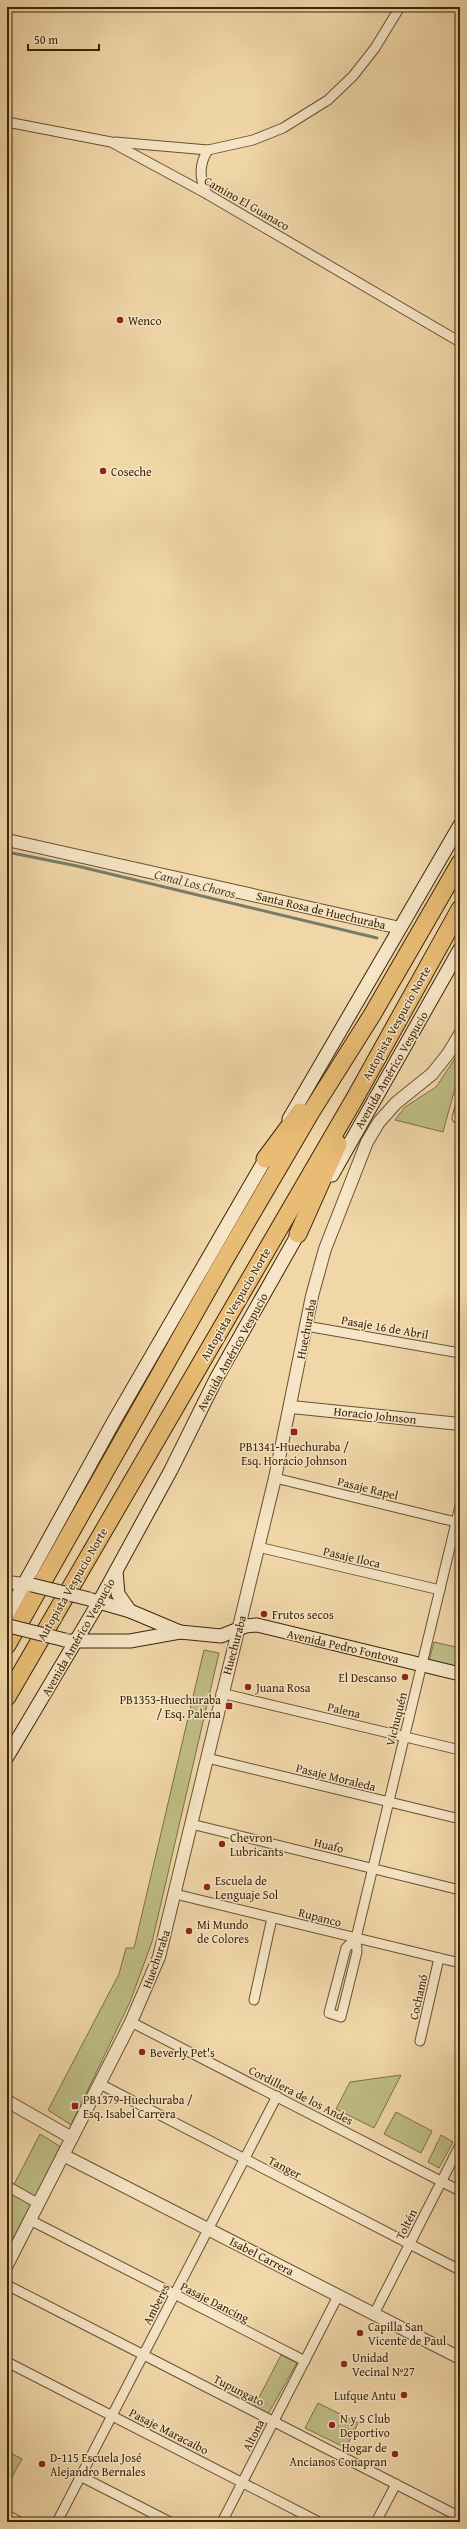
<svg xmlns="http://www.w3.org/2000/svg" width="467" height="2529" font-family="'Gentium Book Plus',serif">
  <style>
    .green { fill: #bebd84; stroke: #7d7046 }
    .lines { fill: none; stroke-linecap: round; stroke-linejoin: round }
    .stream { stroke: #757d6a; stroke-width: 3 }
    .minor-casing { stroke: #695131; stroke-width: 11 }
    .tertiary-casing { stroke: #695131; stroke-width: 14 }
    .secondary-casing { stroke: #3c2409; stroke-width: 15 }
    .motorway-casing { stroke: #3c2409; stroke-width: 19 }
    .minor { stroke: #f6e5c6; stroke-width: 9 }
    .tertiary { stroke: #f6e5c6; stroke-width: 12 }
    .secondary { stroke: #f6e5c6; stroke-width: 13 }
    .motorway { stroke: #e8bc74; stroke-width: 17 }
    .secondary-bridge-casing { stroke: #3c2409; stroke-width: 15; stroke-linecap: butt }
    .secondary-bridge { stroke: #f6e5c6; stroke-width: 13 }
    .poi-dot { fill: #8f2418; stroke: #f6e5c6; stroke-width: 1.5 }
    .labels { text-anchor: middle; dominant-baseline: central; stroke-width: 3; stroke-linejoin: round; paint-order: stroke }
    .street-label { font-size: 12px; fill: #3c2409; stroke: #f6e5c6 }
    .poi-label { font-size: 12px; fill: #3c2409; stroke: #f6e5c6; text-anchor: start }
    .water-label { font-size: 13px; font-style: italic; fill: #544931; stroke: #f6e5c6 }
  </style>
  <rect width="100%" height="100%" fill="#f1d7a8"/>
  <filter id="stains"><feTurbulence type="fractalNoise" baseFrequency=".005" numOctaves="4"/><feColorMatrix values="0 0 0 0 .2 0 0 0 0 .09 0 0 0 0 .02 0 0 0 .5 -.17"/></filter>
  <radialGradient id="worn" r=".72"><stop offset=".6" stop-color="#630" stop-opacity="0"/><stop offset="1" stop-color="#630" stop-opacity=".3"/></radialGradient>
  <g class="green">
    <polygon points="460,1051 460,1070 443,1132 395,1120 405,1107 436,1087"/>
    <polygon points="434,1642 460,1648 460,1668 429,1661"/>
    <polygon points="204,1650 219,1653 152,1942 130,2002 71,2125 48,2110 119,1974 126,1948 134,1948"/>
    <polygon points="401,2075 374,2128 336,2109 350,2082"/>
    <polygon points="396,2112 432,2131 421,2153 384,2134"/>
    <polygon points="40,2134 61,2147 7,2257 7,2198"/>
    <polygon points="441,2135 453,2142 439,2168 428,2162"/>
    <polygon points="281,2355 297,2363 267,2416 253,2409"/>
    <polygon points="318,2403 358,2423 346,2448 305,2428"/>
    <polygon points="7,2451 22,2459 7,2486"/>
  </g>
  <g class="lines">
    <polyline class="stream" points="7,852 77,866 377,938"/>
    <g class="minor-casing">
      <g id="minor">
        <polyline points="7,122 111,142 207,194 460,342"/>
        <polyline points="115,142 208,150 253,140 283,128 328,100 353,76 375,48 400,7"/>
        <path d="M 207,194 C 199,179 199,164 208,150"/>
        <polyline points="457,1118 460,1107"/>
        <polyline points="306,1326 460,1353"/>
        <polyline points="275,1478 460,1523"/>
        <polyline points="258,1547 440,1590"/>
        <polyline points="221,1693 460,1750"/>
        <polyline points="207,1758 460,1819"/>
        <polyline points="191,1824 460,1890"/>
        <polyline points="175,1894 460,1963"/>
        <polyline points="356,1938 346,1948 329,2013 341,2017 357,1952 356,1938 460,1506"/>
        <polyline points="254,2000 272,1918"/>
        <polyline points="131,2022 460,2191"/>
        <polyline points="420,2041 439,1958"/>
        <polyline points="100,2084 460,2270"/>
        <polyline points="7,2186 39,2204"/>
        <polyline points="30,2220 305,2361"/>
        <polyline points="7,2285 460,2517"/>
        <polyline points="374,2314 460,2145"/>
        <polyline points="7,2362 319,2522"/>
        <polyline points="80,2476 170,2522"/>
        <polyline points="7,2515 20,2522"/>
        <polyline points="57,2522 277,2096"/>
        <polyline points="222,2522 338,2296"/>
        <polyline points="376,2522 396,2484"/>
      </g>
    </g>
    <g class="tertiary-casing">
      <g id="tertiary">
        <polyline points="7,840 400,928"/>
        <polyline points="291,1407 460,1424"/>
        <polyline points="7,1582 24,1584"/>
        <polyline points="7,2101 72,2138"/>
        <polyline points="63,2155 460,2358"/>
        <polyline points="7,2265 131,2022 159,1957 275,1478 312,1296 325,1249 367,1142 379,1122 396,1103 432,1074 448,1054 460,1034"/>
      </g>
    </g>
    <g class="secondary-casing">
      <g id="secondary">
        <polyline points="289,1119 460,825"/>
        <polyline points="332,1175 460,949"/>
        <polyline points="116,1571 118,1594 130,1611"/>
        <polyline points="92,1600 130,1611 180,1632"/>
        <polyline points="7,1615 114,1421 270,1151"/>
        <polyline points="69,1641 130,1641 180,1632 221,1636 246,1626 257,1625 460,1674"/>
        <polyline points="7,1757 99,1602 171,1470 216,1379 302,1227"/>
      </g>
    </g>
    <g class="motorway-casing">
      <g id="motorway">
        <polyline points="265,1159 300,1112"/>
        <polyline points="298,1234 338,1144"/>
        <polyline points="7,1645 225,1259 311,1112 372,1015 460,863"/>
        <polyline points="7,1697 355,1098 460,909"/>
      </g>
    </g>
    <use href="#minor" class="minor"/>
    <use href="#tertiary" class="tertiary"/>
    <use href="#secondary" class="secondary"/>
    <use href="#motorway" class="motorway"/>
    <g class="secondary-bridge-casing">
      <g id="secondary-bridge">
        <polyline points="32,1585 89,1599"/>
        <polyline points="9,1626 65,1640"/>
      </g>
    </g>
    <use href="#secondary-bridge" class="secondary-bridge"/>
  </g>
  <g class="poi-dot">
    <circle cx="120" cy="320" r="4"/>
    <circle cx="103" cy="471" r="4"/>
    <rect x="290" y="1428" width="8" height="8" rx="2"/>
    <circle cx="264" cy="1614" r="4"/>
    <circle cx="405" cy="1677" r="4"/>
    <circle cx="248" cy="1687" r="4"/>
    <rect x="225" y="1702" width="8" height="8" rx="2"/>
    <circle cx="222" cy="1844" r="4"/>
    <circle cx="207" cy="1887" r="4"/>
    <circle cx="189" cy="1931" r="4"/>
    <circle cx="142" cy="2052" r="4"/>
    <rect x="71" y="2102" width="8" height="8" rx="2"/>
    <circle cx="360" cy="2333" r="4"/>
    <circle cx="344" cy="2364" r="4"/>
    <circle cx="404" cy="2395" r="4"/>
    <circle cx="332" cy="2425" r="4"/>
    <circle cx="395" cy="2454" r="4"/>
    <circle cx="42" cy="2464" r="4"/>
  </g>
  <g class="labels">
    <g class="street-label">
      <text transform="translate(247 203) rotate(30)">Camino El Guanaco</text>
      <text transform="translate(321 910) rotate(13)">Santa Rosa de Huechuraba</text>
      <text transform="translate(396 1023) rotate(-61)">Autopista Vespucio Norte</text>
      <text transform="translate(391 1070) rotate(-60)">Avenida Américo Vespucio</text>
      <text transform="translate(235 1304) rotate(-60)">Autopista Vespucio Norte</text>
      <text transform="translate(385 1327) rotate(10)">Pasaje 16 de Abril</text>
      <text transform="translate(306 1329) rotate(-79)">Huechuraba</text>
      <text transform="translate(232 1352) rotate(-61)">Avenida Américo Vespucio</text>
      <text transform="translate(375 1415) rotate(6)">Horacio Johnson</text>
      <text transform="translate(368 1488) rotate(14)">Pasaje Rapel</text>
      <text transform="translate(352 1557) rotate(13)">Pasaje Iloca</text>
      <text transform="translate(72 1584) rotate(-60)">Autopista Vespucio Norte</text>
      <text transform="translate(78 1637) rotate(-60)">Avenida Américo Vespucio</text>
      <text transform="translate(234 1645) rotate(-75)">Huechuraba</text>
      <text transform="translate(343 1646) rotate(13)">Avenida Pedro Fontova</text>
      <text transform="translate(344 1710) rotate(13)">Palena</text>
      <text transform="translate(396 1719) rotate(-76)">Vichuquén</text>
      <text transform="translate(336 1777) rotate(14)">Pasaje Moraleda</text>
      <text transform="translate(329 1845) rotate(14)">Huafo</text>
      <text transform="translate(320 1917) rotate(14)">Rupanco</text>
      <text transform="translate(156 1959) rotate(-71)">Huechuraba</text>
      <text transform="translate(418 1997) rotate(-77)">Cochamó</text>
      <text transform="translate(301 2095) rotate(27)">Cordillera de los Andes</text>
      <text transform="translate(285 2167) rotate(27)">Tanger</text>
      <text transform="translate(406 2224) rotate(-63)">Toltén</text>
      <text transform="translate(262 2256) rotate(27)">Isabel Carrera</text>
      <text transform="translate(215 2302) rotate(27)">Pasaje Dancing</text>
      <text transform="translate(156 2304) rotate(-63)">Amberes</text>
      <text transform="translate(239 2390) rotate(27)">Tupungato</text>
      <text transform="translate(169 2431) rotate(27)">Pasaje Maracaibo</text>
      <text transform="translate(253 2435) rotate(-63)">Altona</text>
    </g>
    <g class="poi-label">
      <text x="128" y="320">Wenco</text>
      <text x="111" y="471">Coseche</text>
      <text x="294" y="1446" text-anchor="middle">PB1341-Huechuraba /<tspan x="294" dy="14">Esq. Horacio Johnson</tspan></text>
      <text x="272" y="1614">Frutos secos</text>
      <text x="397" y="1677" text-anchor="end">El Descanso</text>
      <text x="256" y="1687">Juana Rosa</text>
      <text x="221" y="1699" text-anchor="end">PB1353-Huechuraba<tspan x="221" dy="14">/ Esq. Palena</tspan></text>
      <text x="230" y="1837">Chevron<tspan x="230" dy="14">Lubricants</tspan></text>
      <text x="215" y="1880">Escuela de<tspan x="215" dy="14">Lenguaje Sol</tspan></text>
      <text x="197" y="1924">Mi Mundo<tspan x="197" dy="14">de Colores</tspan></text>
      <text x="150" y="2052">Beverly Pet's</text>
      <text x="83" y="2099">PB1379-Huechuraba /<tspan x="83" dy="14">Esq. Isabel Carrera</tspan></text>
      <text x="368" y="2326">Capilla San<tspan x="368" dy="14">Vicente de Paul</tspan></text>
      <text x="352" y="2357">Unidad<tspan x="352" dy="14">Vecinal Nº27</tspan></text>
      <text x="396" y="2395" text-anchor="end">Lufque Antu</text>
      <text x="340" y="2418">N y S Club<tspan x="340" dy="14">Deportivo</tspan></text>
      <text x="387" y="2447" text-anchor="end">Hogar de<tspan x="387" dy="14">Ancianos Conapran</tspan></text>
      <text x="50" y="2457">D-115 Escuela José<tspan x="50" dy="14">Alejandro Bernales</tspan></text>
    </g>
    <g class="water-label">
      <text transform="translate(195 884) rotate(14)">Canal Los Choros</text>
    </g>
  </g>
  <rect width="467" height="2529" fill="none" stroke="#f1d7a8" stroke-width="24"/>
  <rect x="8" y="8" width="451" height="2513" fill="none" stroke="#3c2409" stroke-width="2"/>
  <rect x="12" y="12" width="443" height="2505" fill="none" stroke="#3c2409"/>
  <path d="M28 44v6h71v-6" fill="none" stroke="#3c2409" stroke-width="2"/>
  <text x="34" y="44" font-size="12" fill="#3c2409" stroke="#f6e5c6" stroke-width="3" paint-order="stroke">50 m</text>
  <rect width="100%" height="100%" filter="url(#stains)"/>
  <rect width="100%" height="100%" fill="url(#worn)"/>
</svg>
